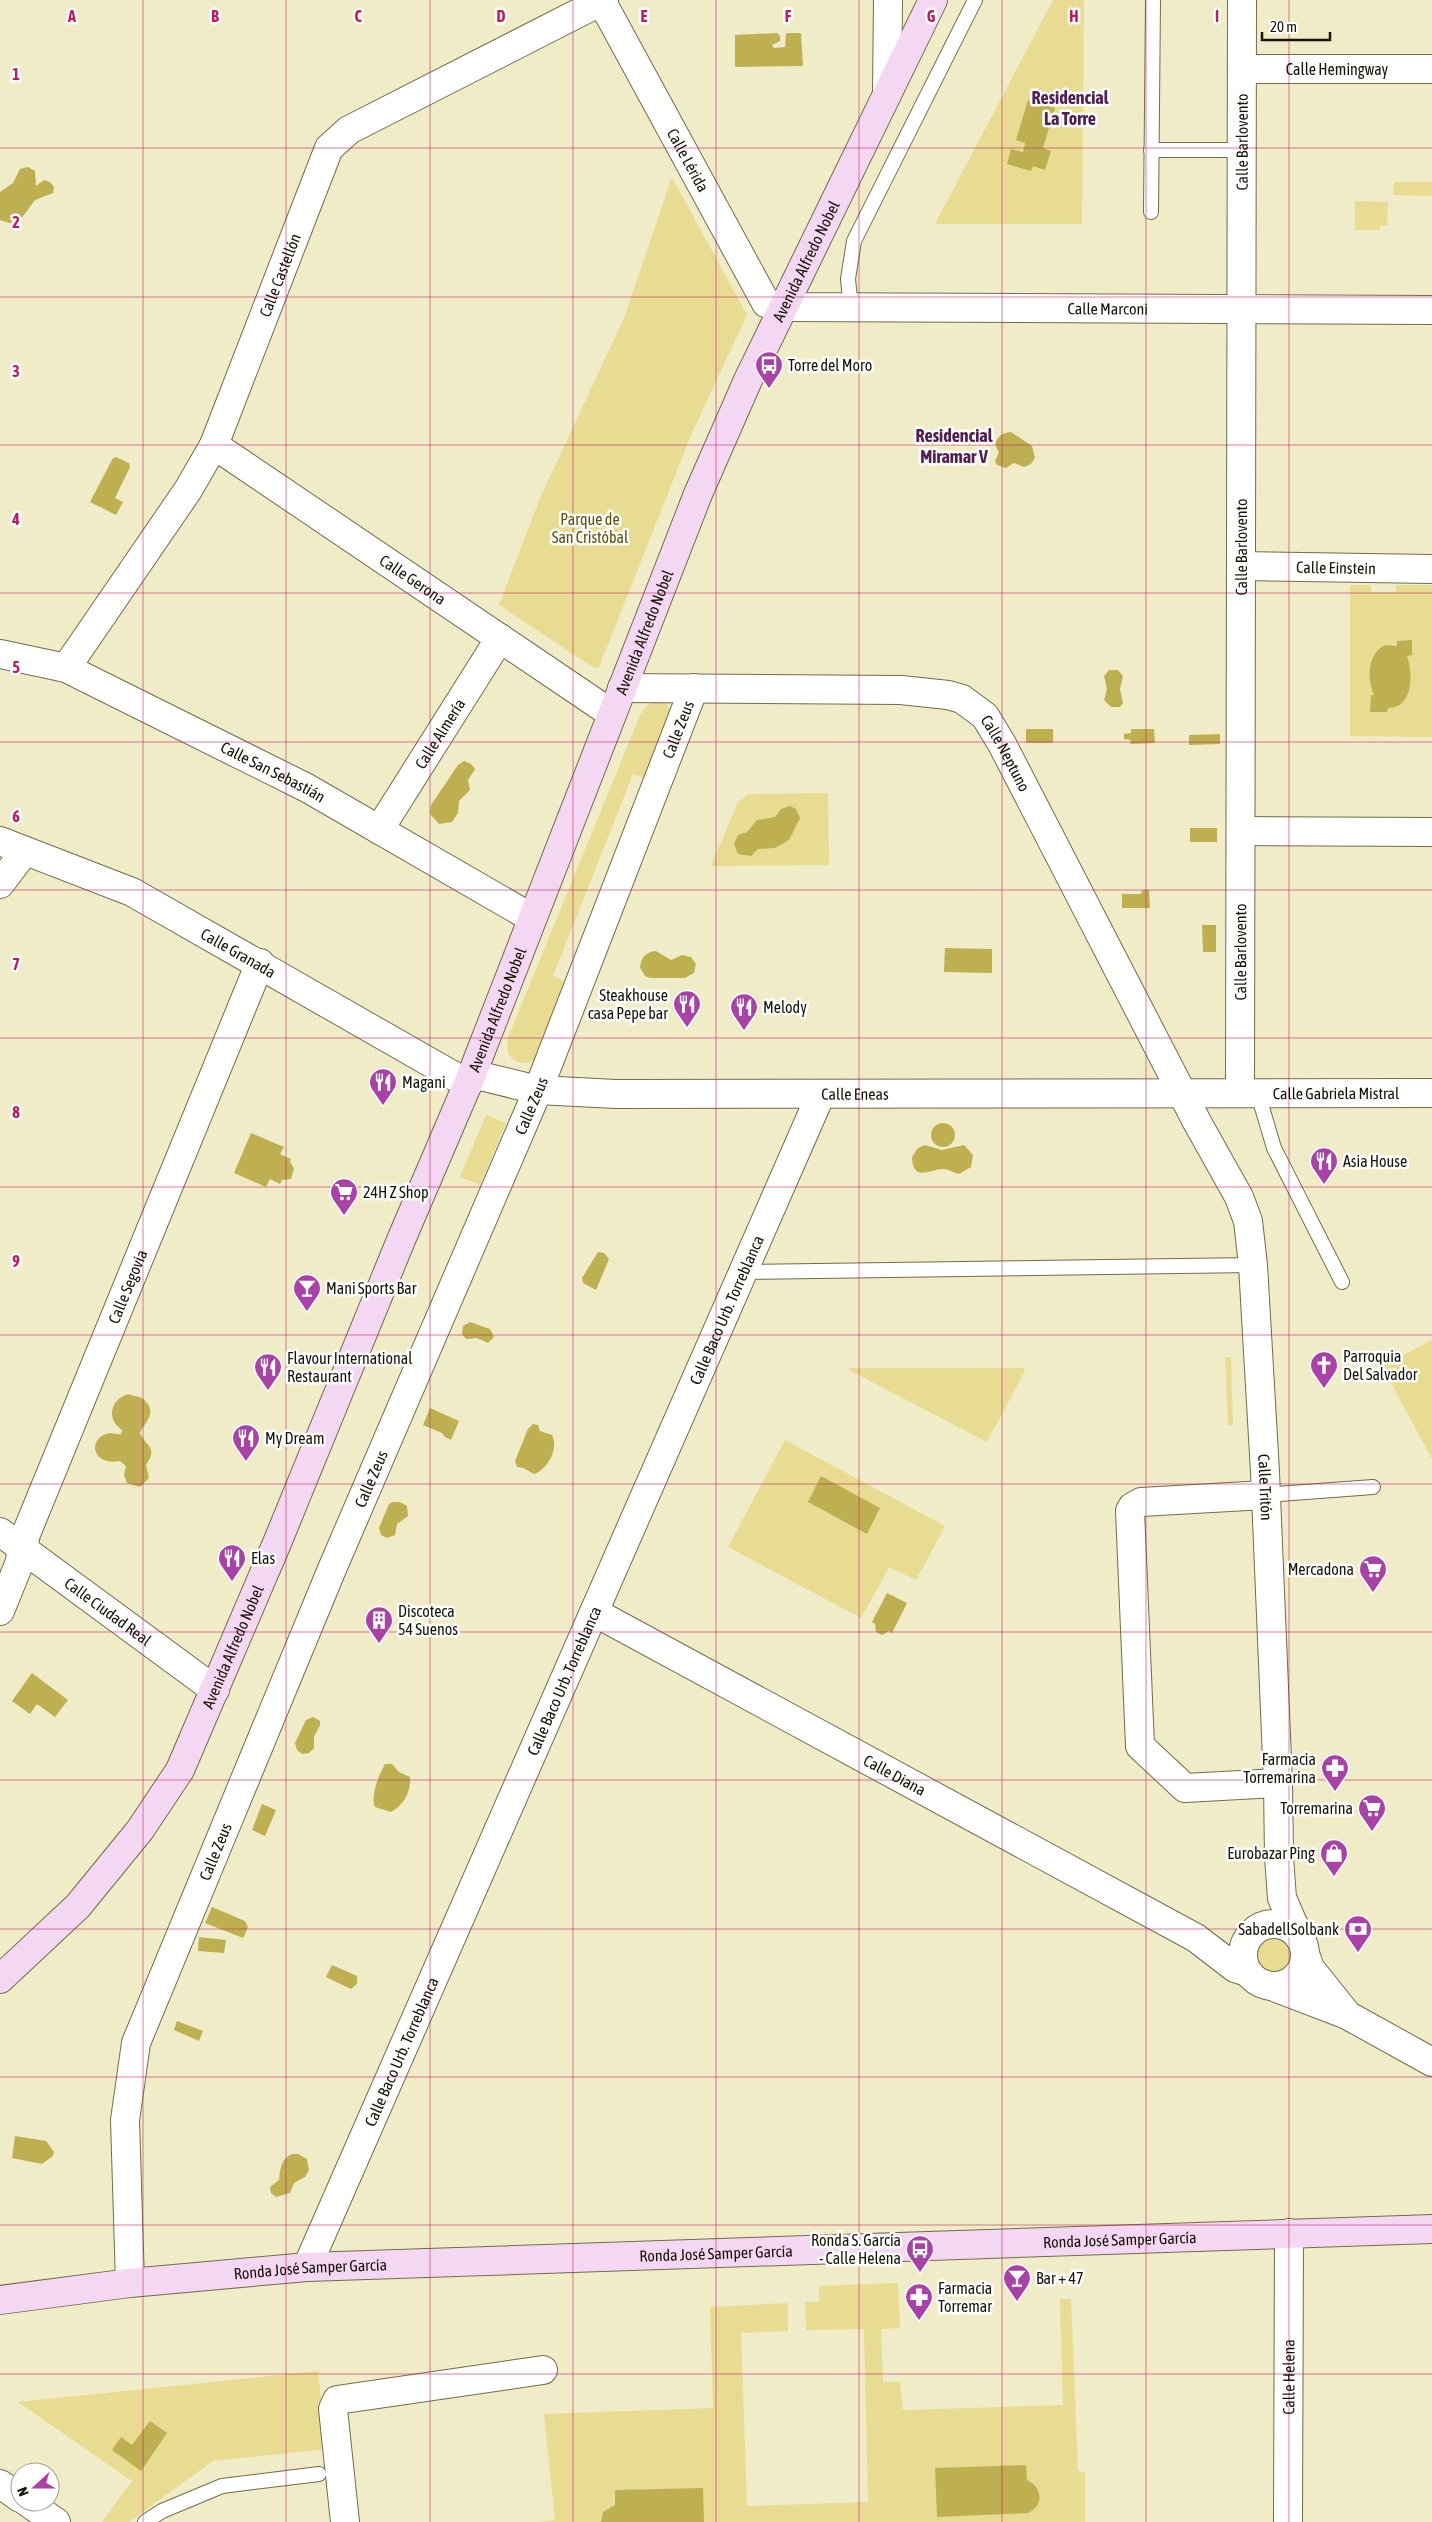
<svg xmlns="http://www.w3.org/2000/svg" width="1432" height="2522" font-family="'Asap Condensed',sans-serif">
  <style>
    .green { fill: #e7dc91 }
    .water { fill: #beb051 }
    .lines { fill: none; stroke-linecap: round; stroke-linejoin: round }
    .service-casing { stroke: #716c4b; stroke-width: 16 }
    .minor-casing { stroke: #716c4b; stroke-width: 30 }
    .secondary-casing { stroke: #716c4b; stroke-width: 30 }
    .service { stroke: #fff; stroke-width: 14 }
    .minor { stroke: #fff; stroke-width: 28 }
    .secondary { stroke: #f4d7f3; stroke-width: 28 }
    .grid { fill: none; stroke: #c2185b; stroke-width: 1; stroke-opacity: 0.55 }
    .labels { text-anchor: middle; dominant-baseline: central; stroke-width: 5; stroke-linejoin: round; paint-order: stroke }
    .street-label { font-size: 16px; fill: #151306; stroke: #fff }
    .poi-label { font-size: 16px; fill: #151306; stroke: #fff; text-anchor: start }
    .park-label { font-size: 16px; fill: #5d5308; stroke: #fff }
    .neighbourhood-label { font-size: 18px; font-weight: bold; fill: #512050; stroke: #fff }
    .grid-label { font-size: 16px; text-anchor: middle; font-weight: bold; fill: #c2185b; stroke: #fff; stroke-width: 5; stroke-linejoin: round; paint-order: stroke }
  </style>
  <rect width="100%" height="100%" fill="#f0ecc7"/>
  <g class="green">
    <polygon points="1053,0 1084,0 1082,224 935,224"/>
    <polygon points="672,177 747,315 692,433 599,667 594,668 499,605 540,498 624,318"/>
    <polygon points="1394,182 1432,182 1432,196 1393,195"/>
    <polygon points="1355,201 1388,202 1387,226 1380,226 1380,230 1355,230"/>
    <polygon points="1350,585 1371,585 1371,592 1396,592 1396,585 1432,585 1432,737 1350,736"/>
    <path d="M 657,701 L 665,703 L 673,713 L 649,780 L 633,774 L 553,976 L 569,984 L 535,1060 C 525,1065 515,1064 508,1053 L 507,1040 L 641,713 L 649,704 Z"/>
    <polygon points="828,793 829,865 711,866 738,802 749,794"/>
    <polygon points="486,1115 506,1123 480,1185 460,1177"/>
    <polygon points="1432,1340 1432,1459 1382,1366"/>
    <polygon points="1225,1357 1231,1357 1233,1425 1228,1425"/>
    <polygon points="850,1368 1024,1368 1025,1371 987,1442 849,1370"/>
    <polygon points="785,1440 945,1526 916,1580 889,1567 861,1618 728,1547"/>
    <circle cx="1274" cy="1955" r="20"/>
    <polygon points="898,2283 900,2328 881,2329 883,2382 900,2382 903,2410 1063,2405 1060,2299 1071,2299 1078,2471 1085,2472 1085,2522 536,2522 555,2520 544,2414 713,2408 710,2307 788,2303 788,2331 741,2333 747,2506 868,2502 864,2329 806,2330 805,2302 819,2302 819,2286"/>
    <polygon points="318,2371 326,2449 213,2461 129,2522 102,2522 132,2481 18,2402"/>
  </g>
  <g class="water">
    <polygon points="777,33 780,36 780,41 772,45 774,48 785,47 786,33 801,33 803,66 735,67 735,35"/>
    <polygon points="1028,100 1055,108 1043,148 1051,151 1045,170 1033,166 1031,171 1007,164 1011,149 1023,152 1025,143 1016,140"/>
    <polygon points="28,167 35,171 36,186 44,180 50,182 54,187 53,193 35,200 20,220 9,223 0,220 0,192 13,183 20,169"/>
    <path d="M 1011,432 L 1032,446 L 1035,458 L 1031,464 L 1024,467 L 1014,463 L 1006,468 L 997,465 L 995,461 L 999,452 C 991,442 999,433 1011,432 Z"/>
    <polygon points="116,457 129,463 130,467 115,498 123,502 116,515 90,502 113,458"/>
    <path d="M 1412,640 L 1412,655 L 1407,656 C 1413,673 1414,708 1388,708 L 1387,712 L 1370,712 L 1371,695 L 1374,695 C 1367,678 1367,655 1385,645 L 1397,646 L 1397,641 Z"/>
    <polygon points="1109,670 1118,670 1123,676 1120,689 1123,703 1120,707 1111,707 1104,700 1107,689 1104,676"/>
    <rect x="1026" y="729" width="27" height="14"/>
    <polygon points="1131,729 1154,729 1155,743 1130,744 1131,740 1124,739 1124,734 1131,733"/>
    <polygon points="1220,734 1220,744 1189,745 1189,735"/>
    <polygon points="464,761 471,764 475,769 468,780 470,790 459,801 458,813 452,822 439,824 430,814 431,805 458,765"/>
    <polygon points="790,806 796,809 800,818 789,840 775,848 758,849 751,856 738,854 734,844 738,835 747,832 757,820 775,817 781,809"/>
    <rect x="1190" y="828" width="27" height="14"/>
    <polygon points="1142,890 1149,890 1150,908 1122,908 1122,894 1141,894"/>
    <polygon points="1202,925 1216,925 1216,952 1203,952"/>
    <polygon points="945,948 992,949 992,973 944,972"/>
    <path d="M 656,951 L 671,960 L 682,955 L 691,957 L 696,964 L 694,973 L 685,978 L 650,978 L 645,976 L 640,968 C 641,957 646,952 656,951 Z"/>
    <circle cx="943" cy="1135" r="12"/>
    <polygon points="251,1133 284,1147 280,1154 291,1159 290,1162 294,1168 291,1179 282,1180 280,1184 270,1179 266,1187 234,1173"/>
    <path d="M 925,1145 L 942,1150 L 964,1145 L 973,1155 L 971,1167 L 959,1174 C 954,1173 949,1169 943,1169 C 930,1169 913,1183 912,1157 L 918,1148 Z"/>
    <polygon points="598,1252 604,1253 609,1259 596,1290 583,1283 582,1278"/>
    <polygon points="470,1322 490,1329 494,1337 488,1343 477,1338 466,1339 462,1334 463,1326"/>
    <path d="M 128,1394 L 142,1398 C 159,1412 146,1420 140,1433 C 145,1446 159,1447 146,1465 L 149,1478 L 140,1487 L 127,1483 L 124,1475 L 126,1466 L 120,1461 C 92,1466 88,1440 106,1434 C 112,1432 117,1435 121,1434 L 122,1430 C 106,1419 110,1400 128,1394 Z"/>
    <polygon points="430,1408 459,1421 451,1440 445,1437 442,1433 423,1425"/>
    <path d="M 533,1424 L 538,1425 L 540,1431 L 552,1435 C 559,1449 548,1469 534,1474 L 523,1468 L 517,1467 L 515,1461 L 528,1429 Z"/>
    <polygon points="821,1476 880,1508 867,1534 808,1502"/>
    <polygon points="393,1502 400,1502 407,1506 408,1516 397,1524 395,1535 387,1538 381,1535 379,1528 389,1504"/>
    <polygon points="887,1593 907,1603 892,1633 889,1631 882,1635 876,1632 875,1624 872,1622"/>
    <polygon points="32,1673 68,1700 55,1717 37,1704 30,1714 12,1701"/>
    <polygon points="313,1717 320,1721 320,1725 314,1737 314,1748 309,1753 302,1754 297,1750 295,1743 306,1720"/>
    <path d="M 385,1764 L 392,1764 L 399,1772 L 410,1777 C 411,1791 404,1805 391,1812 L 375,1807 C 370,1796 379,1775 385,1764 Z"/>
    <polygon points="262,1804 276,1810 265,1836 252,1830"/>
    <polygon points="212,1907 245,1921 248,1927 243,1938 205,1923"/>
    <polygon points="199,1937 226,1940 224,1953 198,1951"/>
    <polygon points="332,1965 357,1976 357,1984 351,1989 326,1977"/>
    <polygon points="177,2021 203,2031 199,2041 174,2030"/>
    <polygon points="15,2136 46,2141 54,2152 53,2156 42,2164 12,2158"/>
    <path d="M 292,2154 L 298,2154 L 307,2159 L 309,2170 L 305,2177 L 294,2183 L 290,2193 L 276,2197 L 271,2193 L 270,2187 L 279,2180 C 280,2169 281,2159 292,2154 Z"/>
    <polygon points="150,2421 167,2433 141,2471 112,2450 121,2437 132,2445"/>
    <path d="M 1026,2465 L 1027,2480 C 1042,2487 1045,2505 1028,2513 L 937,2517 L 935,2468 Z"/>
    <polygon points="703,2488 704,2522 601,2522 603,2512 615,2505 615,2490"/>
  </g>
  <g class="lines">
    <g class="service-casing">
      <g id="service">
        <polyline points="1151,150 1242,150"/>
        <polyline points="1151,212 1153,0"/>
        <polyline points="851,308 848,279 854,241 975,0"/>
        <polyline points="1258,1094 1274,1148 1342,1282"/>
        <polyline points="743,1272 1253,1265"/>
        <polyline points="1265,1495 1373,1487"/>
        <polyline points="145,2522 162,2511 222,2486 319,2474"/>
      </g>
    </g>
    <g class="minor-casing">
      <g id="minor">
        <path id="s1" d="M 602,2 L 766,303 L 783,307 L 1432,310"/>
        <path id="s2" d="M 1242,69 L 1432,69"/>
        <polyline points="887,94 888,0"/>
        <path id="s3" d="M 214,445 L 612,714"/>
        <path id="s4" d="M 1241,566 L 1432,569"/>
        <path id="s5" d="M 0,654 L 66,668 L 307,788 L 532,918"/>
        <path id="s6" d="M 66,668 L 188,490 L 214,445 L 329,148 L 349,130 L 604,0"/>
        <path id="s7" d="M 622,688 L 901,690 L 948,695 L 962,699 L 985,716 L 1002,744 L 1197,1122 L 1239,1197 L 1248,1221 L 1253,1265 L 1265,1472 L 1278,1783 L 1279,1857 L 1282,1898 L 1299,1937"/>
        <path id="s8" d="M 379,830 L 500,638"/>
        <polyline points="1241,831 1432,832"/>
        <path id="s9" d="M 0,841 L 132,892 L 468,1084"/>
        <polyline points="0,884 25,851"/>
        <path id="s10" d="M 472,1074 L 538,1090 L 616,1094 L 1432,1093"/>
        <path id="s11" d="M 1240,1093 L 1242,0"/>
        <polyline points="1265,1495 1141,1502 1132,1507 1130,1511 1140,1746 1185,1788 1278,1783"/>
        <path id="s12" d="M 0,1532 L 215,1690"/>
        <path id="s13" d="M 0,1611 L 19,1564 L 26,1534 L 260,963"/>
        <path id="s14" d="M 594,1612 L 1196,1938 L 1235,1968 L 1247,1972"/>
        <circle cx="1274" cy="1955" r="31"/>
        <polyline points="1305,1954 1310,1968 1346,2013"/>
        <polyline points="1274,1987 1347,2015 1432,2062"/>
        <path id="s15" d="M 307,2267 L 821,1094"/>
        <path id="s16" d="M 130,2283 L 125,2120 L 136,2043 L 332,1569 L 538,1090 L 694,688"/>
        <polyline points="0,2484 20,2498"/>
        <polyline points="27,2502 56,2522"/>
        <polyline points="345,2522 333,2409 337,2400 543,2370"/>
        <path id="s17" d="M 1288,2522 L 1289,2233"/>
      </g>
    </g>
    <g class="secondary-casing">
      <g id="secondary">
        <path id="s18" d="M 0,1979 L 78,1906 L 140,1830 L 180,1770 L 277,1543 L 401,1240 L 472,1074 L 698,494 L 748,380 L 933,0"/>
        <path id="s19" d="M 0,2300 L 130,2283 L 307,2267 L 1432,2229"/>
      </g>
    </g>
    <use href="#service" class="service"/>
    <use href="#minor" class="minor"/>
    <use href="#secondary" class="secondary"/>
  </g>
  <path class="grid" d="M 143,0 L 143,2522M 286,0 L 286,2522M 430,0 L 430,2522M 573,0 L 573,2522M 716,0 L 716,2522M 859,0 L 859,2522M 1002,0 L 1002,2522M 1146,0 L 1146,2522M 1289,0 L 1289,2522M 0,148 L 1432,148M 0,297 L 1432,297M 0,445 L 1432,445M 0,593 L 1432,593M 0,742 L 1432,742M 0,890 L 1432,890M 0,1038 L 1432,1038M 0,1187 L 1432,1187M 0,1335 L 1432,1335M 0,1484 L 1432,1484M 0,1632 L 1432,1632M 0,1780 L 1432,1780M 0,1929 L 1432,1929M 0,2077 L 1432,2077M 0,2225 L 1432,2225M 0,2374 L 1432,2374"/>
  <defs>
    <g id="bus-pin" transform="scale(1.4375)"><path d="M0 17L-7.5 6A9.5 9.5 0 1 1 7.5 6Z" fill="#a942a6" stroke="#fff"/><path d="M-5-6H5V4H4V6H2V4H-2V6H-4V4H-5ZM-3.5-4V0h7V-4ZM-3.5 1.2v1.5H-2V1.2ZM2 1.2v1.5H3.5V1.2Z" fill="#fff"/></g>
    <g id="restaurant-pin" transform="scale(1.4375)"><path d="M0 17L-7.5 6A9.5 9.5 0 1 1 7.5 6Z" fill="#a942a6" stroke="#fff"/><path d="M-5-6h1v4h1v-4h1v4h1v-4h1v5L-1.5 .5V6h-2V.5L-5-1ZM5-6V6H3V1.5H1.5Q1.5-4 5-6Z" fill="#fff"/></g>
    <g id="supermarket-pin" transform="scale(1.4375)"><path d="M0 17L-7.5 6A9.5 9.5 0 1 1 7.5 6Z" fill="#a942a6" stroke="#fff"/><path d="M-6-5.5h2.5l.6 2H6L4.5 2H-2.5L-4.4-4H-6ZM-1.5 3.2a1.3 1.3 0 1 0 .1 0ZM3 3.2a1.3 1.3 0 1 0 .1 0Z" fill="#fff"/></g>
    <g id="bar-pin" transform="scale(1.4375)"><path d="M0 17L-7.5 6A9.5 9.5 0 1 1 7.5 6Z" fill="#a942a6" stroke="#fff"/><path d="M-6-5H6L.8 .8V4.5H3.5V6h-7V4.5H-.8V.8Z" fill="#fff"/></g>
    <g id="church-pin" transform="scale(1.4375)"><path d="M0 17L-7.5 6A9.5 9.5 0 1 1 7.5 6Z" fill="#a942a6" stroke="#fff"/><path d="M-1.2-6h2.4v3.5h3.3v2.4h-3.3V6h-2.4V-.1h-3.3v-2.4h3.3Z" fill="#fff"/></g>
    <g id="building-pin" transform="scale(1.4375)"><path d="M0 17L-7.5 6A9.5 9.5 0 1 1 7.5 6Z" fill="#a942a6" stroke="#fff"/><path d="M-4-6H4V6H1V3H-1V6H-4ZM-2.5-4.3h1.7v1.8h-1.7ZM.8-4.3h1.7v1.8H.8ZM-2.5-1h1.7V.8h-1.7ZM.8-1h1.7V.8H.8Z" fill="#fff"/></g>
    <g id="pharmacy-pin" transform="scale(1.4375)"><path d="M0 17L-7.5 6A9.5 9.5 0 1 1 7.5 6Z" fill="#a942a6" stroke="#fff"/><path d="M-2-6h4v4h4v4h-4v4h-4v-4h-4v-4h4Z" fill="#fff"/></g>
    <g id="shop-pin" transform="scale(1.4375)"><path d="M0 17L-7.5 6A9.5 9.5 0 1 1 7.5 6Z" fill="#a942a6" stroke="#fff"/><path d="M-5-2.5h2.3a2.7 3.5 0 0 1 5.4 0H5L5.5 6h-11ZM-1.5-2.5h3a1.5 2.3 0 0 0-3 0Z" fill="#fff"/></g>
    <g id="bank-pin" transform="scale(1.4375)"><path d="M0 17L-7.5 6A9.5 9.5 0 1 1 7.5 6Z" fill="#a942a6" stroke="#fff"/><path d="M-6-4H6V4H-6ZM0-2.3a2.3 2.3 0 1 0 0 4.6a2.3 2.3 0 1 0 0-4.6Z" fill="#fff"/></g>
  </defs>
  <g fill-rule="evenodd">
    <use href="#bus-pin" x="769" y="365"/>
    <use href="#restaurant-pin" x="687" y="1004"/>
    <use href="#restaurant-pin" x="744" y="1007"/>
    <use href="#restaurant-pin" x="383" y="1082"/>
    <use href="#restaurant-pin" x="1324" y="1161"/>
    <use href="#supermarket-pin" x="344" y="1192"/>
    <use href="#bar-pin" x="307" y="1288"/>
    <use href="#church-pin" x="1324" y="1365"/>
    <use href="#restaurant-pin" x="268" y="1367"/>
    <use href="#restaurant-pin" x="246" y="1438"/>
    <use href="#restaurant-pin" x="232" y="1558"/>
    <use href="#supermarket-pin" x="1373" y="1569"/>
    <use href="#building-pin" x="379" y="1620"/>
    <use href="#pharmacy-pin" x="1335" y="1768"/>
    <use href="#supermarket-pin" x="1372" y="1808"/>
    <use href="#shop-pin" x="1334" y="1853"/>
    <use href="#bank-pin" x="1358" y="1929"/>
    <use href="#bus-pin" x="920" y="2249"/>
    <use href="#bar-pin" x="1017" y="2278"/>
    <use href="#pharmacy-pin" x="919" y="2297"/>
  </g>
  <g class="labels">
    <g class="street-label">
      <text stroke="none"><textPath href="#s2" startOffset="95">Calle Hemingway</textPath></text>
      <text stroke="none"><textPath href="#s11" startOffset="951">Calle Barlovento</textPath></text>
      <text stroke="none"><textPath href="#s1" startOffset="180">Calle Lérida</textPath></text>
      <text stroke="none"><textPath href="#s18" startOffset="1911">Avenida Alfredo Nobel</textPath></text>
      <text stroke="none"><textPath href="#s6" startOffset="450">Calle Castellón</textPath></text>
      <text stroke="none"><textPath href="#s1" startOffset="685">Calle Marconi</textPath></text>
      <text stroke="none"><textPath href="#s11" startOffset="546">Calle Barlovento</textPath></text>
      <text stroke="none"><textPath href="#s4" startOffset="95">Calle Einstein</textPath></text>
      <text stroke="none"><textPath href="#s3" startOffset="240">Calle Gerona</textPath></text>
      <text stroke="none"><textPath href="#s18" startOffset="1506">Avenida Alfredo Nobel</textPath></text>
      <text stroke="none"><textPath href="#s16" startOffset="1662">Calle Zeus</textPath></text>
      <text stroke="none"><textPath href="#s8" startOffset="114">Calle Almería</textPath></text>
      <text stroke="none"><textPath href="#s7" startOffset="412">Calle Neptuno</textPath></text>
      <text stroke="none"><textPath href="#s5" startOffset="299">Calle San Sebastián</textPath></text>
      <text stroke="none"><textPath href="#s9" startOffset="264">Calle Granada</textPath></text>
      <text stroke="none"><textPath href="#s11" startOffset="141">Calle Barlovento</textPath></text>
      <text stroke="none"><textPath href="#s18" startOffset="1101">Avenida Alfredo Nobel</textPath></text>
      <text stroke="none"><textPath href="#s10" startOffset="385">Calle Eneas</textPath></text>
      <text stroke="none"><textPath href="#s10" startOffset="866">Calle Gabriela Mistral</textPath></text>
      <text stroke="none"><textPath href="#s16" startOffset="1258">Calle Zeus</textPath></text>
      <text stroke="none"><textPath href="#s13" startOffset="349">Calle Segovia</textPath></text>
      <text stroke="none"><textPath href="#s15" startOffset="1045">Calle Baco Urb. Torreblanca</textPath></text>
      <text stroke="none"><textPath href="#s16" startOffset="852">Calle Zeus</textPath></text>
      <text stroke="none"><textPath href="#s7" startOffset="1206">Calle Tritón</textPath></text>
      <text stroke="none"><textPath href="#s12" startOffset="134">Calle Ciudad Real</textPath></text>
      <text stroke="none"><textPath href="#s18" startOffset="411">Avenida Alfredo Nobel</textPath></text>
      <text stroke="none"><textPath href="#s15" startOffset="640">Calle Baco Urb. Torreblanca</textPath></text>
      <text stroke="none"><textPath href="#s14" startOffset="342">Calle Diana</textPath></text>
      <text stroke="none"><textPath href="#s16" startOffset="448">Calle Zeus</textPath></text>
      <text stroke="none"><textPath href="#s15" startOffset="235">Calle Baco Urb. Torreblanca</textPath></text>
      <text stroke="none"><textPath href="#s19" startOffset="1122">Ronda José Samper García</textPath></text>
      <text stroke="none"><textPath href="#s19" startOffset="718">Ronda José Samper García</textPath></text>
      <text stroke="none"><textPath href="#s19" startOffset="312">Ronda José Samper García</textPath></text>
      <text stroke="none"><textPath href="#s17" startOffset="145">Calle Helena</textPath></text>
    </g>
    <g class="poi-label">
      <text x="788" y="365">Torre del Moro</text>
      <text x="668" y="995" text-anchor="end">Steakhouse<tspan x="668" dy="18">casa Pepe bar</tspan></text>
      <text x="763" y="1007">Melody</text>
      <text x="402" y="1082">Magani</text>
      <text x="1343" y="1161">Asia House</text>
      <text x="363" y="1192">24H Z Shop</text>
      <text x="326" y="1288">Mani Sports Bar</text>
      <text x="1343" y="1356">Parroquia<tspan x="1343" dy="18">Del Salvador</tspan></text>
      <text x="287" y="1358">Flavour International<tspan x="287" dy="18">Restaurant</tspan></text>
      <text x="265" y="1438">My Dream</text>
      <text x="251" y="1558">Elas</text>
      <text x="1354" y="1569" text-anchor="end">Mercadona</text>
      <text x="398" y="1611">Discoteca<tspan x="398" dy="18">54 Suenos</tspan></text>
      <text x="1316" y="1759" text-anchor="end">Farmacia<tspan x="1316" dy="18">Torremarina</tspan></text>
      <text x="1353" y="1808" text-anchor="end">Torremarina</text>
      <text x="1315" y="1853" text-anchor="end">Eurobazar Ping</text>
      <text x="1339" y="1929" text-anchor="end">SabadellSolbank</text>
      <text x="901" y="2240" text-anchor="end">Ronda S. García<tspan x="901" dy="18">- Calle Helena</tspan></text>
      <text x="1036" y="2278">Bar + 47</text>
      <text x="938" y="2288">Farmacia<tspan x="938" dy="18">Torremar</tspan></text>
    </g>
    <g class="park-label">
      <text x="590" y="519">Parque de<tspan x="590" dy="18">San Cristóbal</tspan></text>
    </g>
    <g class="neighbourhood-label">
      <text x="1070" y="97">Residencial<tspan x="1070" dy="21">La Torre</tspan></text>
      <text x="954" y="435">Residencial<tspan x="954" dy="21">Miramar V</tspan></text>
    </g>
  </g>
  <g class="grid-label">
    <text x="72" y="22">A</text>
    <text x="215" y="22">B</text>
    <text x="358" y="22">C</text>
    <text x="501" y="22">D</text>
    <text x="644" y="22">E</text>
    <text x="788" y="22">F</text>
    <text x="931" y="22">G</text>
    <text x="1074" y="22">H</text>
    <text x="1217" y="22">I</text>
    <text x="16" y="80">1</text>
    <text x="16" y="228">2</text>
    <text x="16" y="377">3</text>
    <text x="16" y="525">4</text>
    <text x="16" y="673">5</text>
    <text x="16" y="822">6</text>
    <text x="16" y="970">7</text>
    <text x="16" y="1118">8</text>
    <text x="16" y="1267">9</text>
  </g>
  <g transform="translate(35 2487) rotate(249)"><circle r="24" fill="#ffffff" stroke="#a1a19b"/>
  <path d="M0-4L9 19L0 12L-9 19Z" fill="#a942a6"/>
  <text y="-8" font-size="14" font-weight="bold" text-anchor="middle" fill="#151306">N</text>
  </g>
  <path d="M1262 32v8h68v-8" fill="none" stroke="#151306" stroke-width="2.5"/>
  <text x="1270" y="32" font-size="15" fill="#151306" stroke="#ffffff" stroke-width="4" paint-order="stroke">20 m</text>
</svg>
